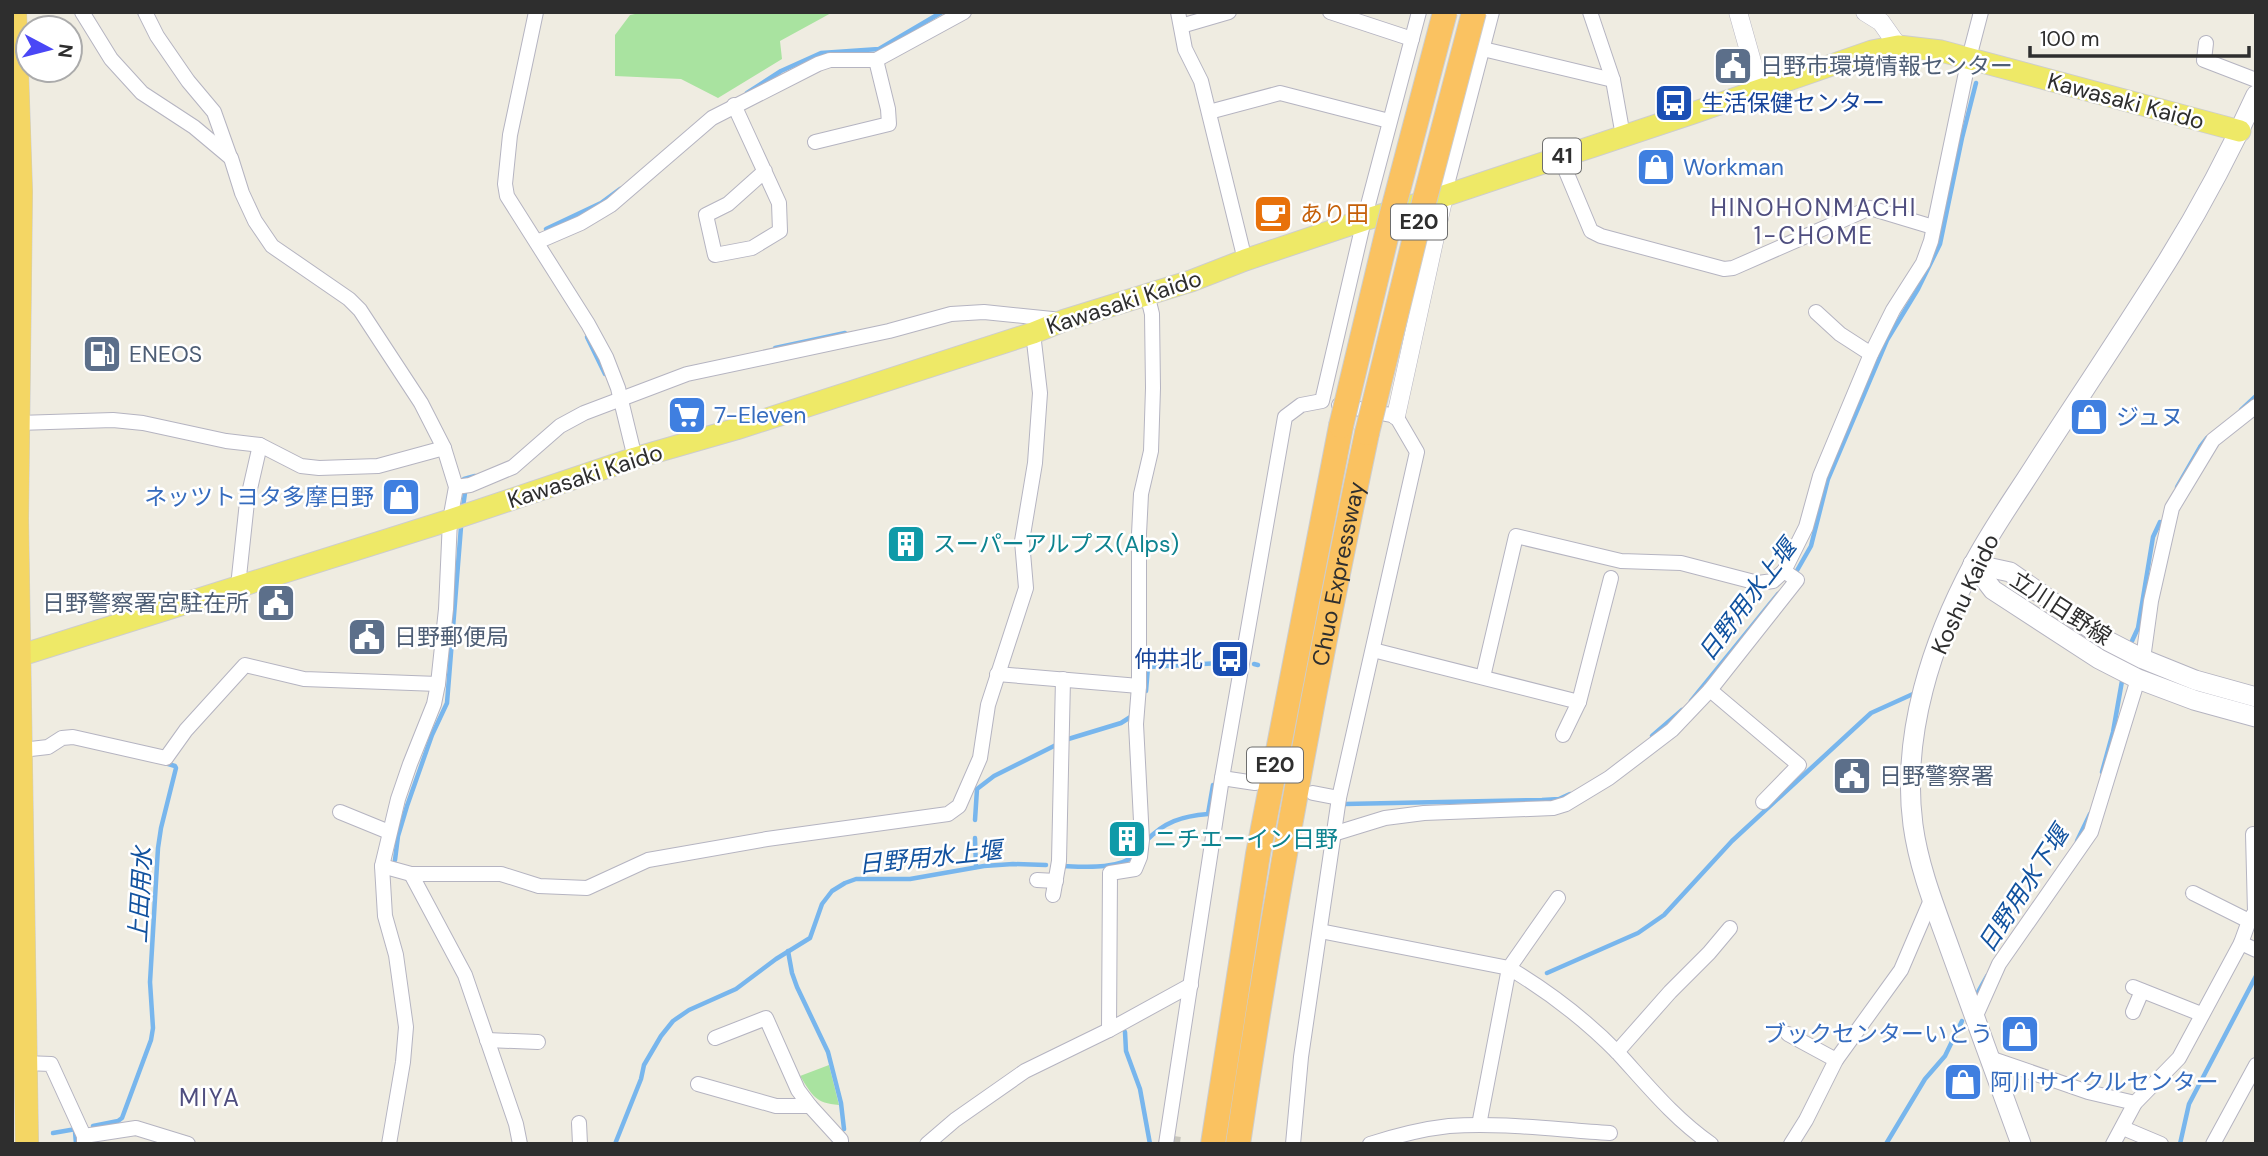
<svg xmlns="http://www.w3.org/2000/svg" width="2268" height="1156" font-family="'DM Sans','Noto Sans JP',sans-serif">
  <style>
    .green { fill: #a9e3a0 }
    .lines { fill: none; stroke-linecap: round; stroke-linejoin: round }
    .stream { stroke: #78b6ed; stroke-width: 4.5 }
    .minor-tunnel { stroke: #c8c6bd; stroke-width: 14; stroke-dasharray: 14 7; stroke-linecap: butt }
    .minor-casing { stroke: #b5b4c1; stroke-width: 16 }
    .tertiary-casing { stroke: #b5b4c1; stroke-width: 19 }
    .secondary-casing { stroke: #b5b4c1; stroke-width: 21 }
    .primary-casing { stroke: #cdcdcd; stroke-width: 23 }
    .trunk-casing { stroke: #cdcdcd; stroke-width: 24 }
    .motorway-casing { stroke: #cdcdcd; stroke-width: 26 }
    .minor { stroke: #fff; stroke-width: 14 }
    .tertiary { stroke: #fff; stroke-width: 18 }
    .secondary { stroke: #fff; stroke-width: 19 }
    .primary { stroke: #eee967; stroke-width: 21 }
    .trunk { stroke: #f4d664; stroke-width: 23 }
    .motorway { stroke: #fac261; stroke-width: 24 }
    .motorway-bridge-casing { stroke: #cdcdcd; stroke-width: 26; stroke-linecap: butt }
    .motorway-bridge { stroke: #fac261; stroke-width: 24 }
    .labels { text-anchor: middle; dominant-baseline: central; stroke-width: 5; stroke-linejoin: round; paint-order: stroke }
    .shield { fill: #fff; stroke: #6d6d6d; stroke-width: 2 }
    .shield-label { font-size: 21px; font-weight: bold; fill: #2e2e2e }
    .service-label { font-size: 23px; fill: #4e5e75; stroke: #fff; text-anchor: start }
    .street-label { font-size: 23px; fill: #2e2e2e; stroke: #fff }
    .transit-label { font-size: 23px; fill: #164399; stroke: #fff; text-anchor: start }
    .shop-label { font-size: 23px; fill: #366cbe; stroke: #fff; text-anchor: start }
    .food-label { font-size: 23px; fill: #c56008; stroke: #fff; text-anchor: start }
    .culture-label { font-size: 23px; fill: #0d838f; stroke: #fff; text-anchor: start }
    .neighbourhood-label { font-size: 24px; letter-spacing: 2px; fill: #4f4e7f; stroke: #fff }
    .water-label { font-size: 24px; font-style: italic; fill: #11529f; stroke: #fff }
  </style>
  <rect width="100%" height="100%" fill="#efece1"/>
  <g class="green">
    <polygon points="645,12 833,12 780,41 782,59 718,98 681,79 615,76 615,35 630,15"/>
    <path d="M 829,1065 L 839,1105 C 815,1103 813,1096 800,1076 Z"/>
  </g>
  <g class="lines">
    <g class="stream">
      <polyline points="747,93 781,71 821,53 879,49 942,12"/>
      <polyline points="546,229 601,203 620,189"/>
      <polyline points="587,337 605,374"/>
      <polyline points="775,348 845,333"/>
      <polyline points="2241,410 2256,396"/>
      <polyline points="464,479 475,476"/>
      <polyline points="2177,487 2200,447 2207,438"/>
      <polyline points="463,507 465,493"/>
      <polyline points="1795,574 1811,546 1828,479 1887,340 1918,289 1940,244 1962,138 1976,83"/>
      <polyline points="2132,641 2138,628 2153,537 2160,522"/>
      <polyline points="1254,664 1258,665"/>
      <polyline points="1146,691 1148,667 1239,662"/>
      <polyline points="1691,701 1778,594"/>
      <polyline points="1652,736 1682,710"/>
      <polyline points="1065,740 1121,723 1132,716"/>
      <polyline points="2102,772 2113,732 2122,681"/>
      <polyline points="1345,804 1542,800 1559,799 1570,794"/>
      <polyline points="975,820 977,789 994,776 1056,745"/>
      <polyline points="975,838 976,867"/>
      <path d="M 1146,841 C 1164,822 1182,816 1208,814 L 1213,785"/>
      <polyline points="2077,841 2090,814"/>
      <polyline points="395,860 398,836 407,806 432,735 447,703 461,527"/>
      <path d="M 1062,866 C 1085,867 1119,870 1137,854"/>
      <polyline points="788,951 792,973 797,987 828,1052 841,1103 844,1129"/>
      <polyline points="1547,973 1638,933 1664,915 1732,841 1871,713 1913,694"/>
      <polyline points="1978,992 1987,976"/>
      <polyline points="1125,1032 1126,1051 1140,1089 1150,1144"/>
      <polyline points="93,1126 118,1121 122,1118 151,1040 153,1028 150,982 158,848 161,828 176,768 175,766 165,763"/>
      <polyline points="75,1131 76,1144"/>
      <polyline points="53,1133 76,1129"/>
      <polyline points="615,1144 641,1079 644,1065 661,1036 673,1021 689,1010 736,989 776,959 810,938 822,904 832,891 845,883 856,879 910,879 984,866 1013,864 1046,865"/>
      <polyline points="1886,1144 1925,1079 1945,1056 1962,1021"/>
      <polyline points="2180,1144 2189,1104 2256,976"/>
    </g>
    <polyline class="minor-tunnel" points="1166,1142 1181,1144"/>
    <g class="minor-casing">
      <g id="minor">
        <polyline points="82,12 111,59 142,93 194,127 231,158 242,193 255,221 272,246 349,299 360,310 421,403 444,448 456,487 450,520 446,609 438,684 434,704 410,764 398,799 382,866 385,916 396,955 406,1027 403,1062 389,1144"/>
        <polyline points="145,12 157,36 188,81 214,112 230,157"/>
        <polyline points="536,12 510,135 505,184 507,196 588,324 606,357 618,388 635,458"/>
        <polyline points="1178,12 1185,49 1201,81 1245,260"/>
        <polyline points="1330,12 1412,39"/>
        <polyline points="1590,12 1613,80 1623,136"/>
        <polyline points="1181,26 1229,12"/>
        <polyline points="2206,43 2204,60 2256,80"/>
        <polyline points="1483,49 1613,80"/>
        <polyline points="734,105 779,203 780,231 752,248 715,255 706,215 728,204 765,171"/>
        <polyline points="1209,112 1280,93 1389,121"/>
        <polyline points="815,142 889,124 888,109 876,60"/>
        <polyline points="1560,157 1591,231 1601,236 1724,269 1733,268 1870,208 1933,227"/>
        <polyline points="1444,196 1492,12"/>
        <polyline points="537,242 581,223 611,205 712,118 818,64 830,60 876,60 964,12"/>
        <polyline points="1816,312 1840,334 1871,354"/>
        <polyline points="18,423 113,420 143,423 226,441 260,445 301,466 319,468 378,466 444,448"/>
        <polyline points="456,487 470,485 513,467 560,426 584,413 687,374 889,331 951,314 984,312 1062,320"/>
        <polyline points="238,586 247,502 260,445"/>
        <polyline points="1373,650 1579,702"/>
        <polyline points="2143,659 2151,601 2172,508 2213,440 2256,406"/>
        <polyline points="997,674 1139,686"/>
        <polyline points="1483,677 1516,536 1621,561 1681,563 1758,583 1773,581 1784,571 1806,527 1820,476 1871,354 1893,310 1923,263 1931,241 1969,58 1981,12"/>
        <polyline points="1710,690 1799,765 1763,802"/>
        <polyline points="1563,735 1579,702 1611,578"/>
        <polyline points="22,750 48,747 62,738 73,737 166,758 186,730 245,665 304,679 438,684"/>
        <polyline points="1222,778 1255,783"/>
        <polyline points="1313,793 1339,798"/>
        <polyline points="340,812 389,832"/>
        <polyline points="1333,834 1385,818 1424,813 1553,808 1566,804 1609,778 1672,730 1710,690 1797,580 1784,571"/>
        <polyline points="382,866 411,874 501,874 539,886 587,888 648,860 767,839 948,814 959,806 980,758 988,705 1026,588 1022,541 1035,463 1040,393 1033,333"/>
        <polyline points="411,874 465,975 516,1124 520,1144"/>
        <polyline points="1037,880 1056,881"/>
        <polyline points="2193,893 2249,921"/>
        <polyline points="1053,895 1059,861 1063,679"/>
        <polyline points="1320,931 1509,968 1558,898"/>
        <polyline points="2241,943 2256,950"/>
        <polyline points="2133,987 2201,1014"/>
        <polyline points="2133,1012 2142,991"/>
        <polyline points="1974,1020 1999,964 2091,832 2138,679"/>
        <polyline points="1109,1030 1110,873 1135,869 1140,857 1142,840 1136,724 1139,686 1139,534 1141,494 1151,451 1153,388 1152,314 1147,294"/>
        <polyline points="1788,1034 1836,1060"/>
        <polyline points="715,1038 766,1018 798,1090 810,1106"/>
        <polyline points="487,1040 538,1042"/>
        <polyline points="1617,1052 1670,992 1709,953 1730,928"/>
        <polyline points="1990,1058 2088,1092 2135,1103"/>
        <polyline points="25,1063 51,1064 84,1136 84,1144"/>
        <polyline points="698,1084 776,1106 810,1106 841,1140 841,1144"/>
        <polyline points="579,1123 580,1144"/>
        <path d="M 1479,1125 L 1509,968 C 1549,992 1587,1021 1619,1054 C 1649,1087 1674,1118 1711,1144"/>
        <polyline points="2123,1128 2161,1144"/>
        <polyline points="84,1136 136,1128 188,1144"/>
        <polyline points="927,1144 955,1120 1025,1071 1109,1030 1191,985"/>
        <polyline points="1166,1144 1222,778 1285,417 1301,405 1322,401 1364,220 1419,12"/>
        <polyline points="1293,1144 1301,1057 1339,798 1417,452 1396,416 1339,405"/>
        <path d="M 1370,1144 C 1395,1136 1422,1129 1449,1126 C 1502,1122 1557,1130 1610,1133"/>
        <polyline points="1791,1144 1806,1120 1836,1060 1901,970 1931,900"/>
        <polyline points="2113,1144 2135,1103 2179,1058 2241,943 2249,921 2255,912 2253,834"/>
        <polyline points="2213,1144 2256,1065"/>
      </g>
    </g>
    <g class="tertiary-casing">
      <g id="tertiary">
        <polyline points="1738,12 1760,90"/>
        <polyline points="1865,12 1881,22 1898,46"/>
        <polyline points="1396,416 1444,196"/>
      </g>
    </g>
    <g class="secondary-casing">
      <g id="secondary">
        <polyline points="1973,564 1993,590 2099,659 2138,679 2194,700 2256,717"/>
        <polyline points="1973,564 2010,572 2108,641 2143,659 2195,680 2256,697"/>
        <path d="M 2021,1144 C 1998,1080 1974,1016 1951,952 C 1936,910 1919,869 1913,825 C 1901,735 1932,641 1974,563 C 1993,527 2017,494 2039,459 C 2078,399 2118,339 2156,279 C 2194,220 2227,159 2256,95"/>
      </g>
    </g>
    <g class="primary-casing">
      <polyline id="primary" points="12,658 450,520 635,458 736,429 1033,333 1065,320 1191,281 1245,260 1364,220 1444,196 1693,113 1872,51 1898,46 1941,51 2240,131"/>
    </g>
    <g class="trunk-casing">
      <polyline id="trunk" points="15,12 21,192 17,519 27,1144"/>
    </g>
    <g class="motorway-casing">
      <g id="motorway">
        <polyline points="1213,1144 1258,854 1341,426"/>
        <path id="s1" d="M 1238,1144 C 1273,905 1317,669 1367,433"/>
      </g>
    </g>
    <use href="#minor" class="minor"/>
    <use href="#tertiary" class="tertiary"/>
    <use href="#secondary" class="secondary"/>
    <use href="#primary" class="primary"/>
    <use href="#trunk" class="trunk"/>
    <use href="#motorway" class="motorway"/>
    <g class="motorway-bridge-casing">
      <g id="motorway-bridge">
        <polyline points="1341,426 1390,221 1445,12"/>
        <polyline points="1367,433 1417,229 1474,12"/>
      </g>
    </g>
    <use href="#motorway-bridge" class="motorway-bridge"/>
  </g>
  <defs>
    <g id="civic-square" transform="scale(2.0125)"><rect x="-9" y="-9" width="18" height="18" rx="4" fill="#5c6f8a" stroke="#fff"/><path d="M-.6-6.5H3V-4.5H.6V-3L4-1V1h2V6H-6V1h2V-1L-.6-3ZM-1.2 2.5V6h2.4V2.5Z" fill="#fff"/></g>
    <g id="bus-square" transform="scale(2.0125)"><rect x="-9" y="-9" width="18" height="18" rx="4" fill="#1a4fb4" stroke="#fff"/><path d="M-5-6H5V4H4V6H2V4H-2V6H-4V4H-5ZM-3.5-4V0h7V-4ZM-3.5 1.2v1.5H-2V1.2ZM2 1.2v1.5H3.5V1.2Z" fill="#fff"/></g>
    <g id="shop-square" transform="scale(2.0125)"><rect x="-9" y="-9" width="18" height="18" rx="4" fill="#3f7fe0" stroke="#fff"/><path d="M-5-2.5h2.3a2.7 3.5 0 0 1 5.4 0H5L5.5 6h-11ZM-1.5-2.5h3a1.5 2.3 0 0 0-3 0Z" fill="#fff"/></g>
    <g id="cafe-square" transform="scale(2.0125)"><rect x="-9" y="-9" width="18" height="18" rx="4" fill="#e8710a" stroke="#fff"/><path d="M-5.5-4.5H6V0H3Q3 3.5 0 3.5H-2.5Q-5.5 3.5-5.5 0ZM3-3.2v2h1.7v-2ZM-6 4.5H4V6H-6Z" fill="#fff"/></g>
    <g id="fuel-square" transform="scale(2.0125)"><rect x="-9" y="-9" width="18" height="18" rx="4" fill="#5c6f8a" stroke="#fff"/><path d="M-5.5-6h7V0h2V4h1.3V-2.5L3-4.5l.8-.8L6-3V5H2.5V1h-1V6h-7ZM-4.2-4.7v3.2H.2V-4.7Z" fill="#fff"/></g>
    <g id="supermarket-square" transform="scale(2.0125)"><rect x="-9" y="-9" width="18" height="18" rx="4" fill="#3f7fe0" stroke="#fff"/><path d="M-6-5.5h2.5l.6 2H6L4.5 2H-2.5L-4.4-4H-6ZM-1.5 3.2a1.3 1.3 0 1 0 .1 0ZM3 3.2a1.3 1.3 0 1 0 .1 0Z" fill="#fff"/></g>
    <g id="building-square" transform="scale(2.0125)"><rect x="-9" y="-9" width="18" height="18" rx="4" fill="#0f9aa8" stroke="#fff"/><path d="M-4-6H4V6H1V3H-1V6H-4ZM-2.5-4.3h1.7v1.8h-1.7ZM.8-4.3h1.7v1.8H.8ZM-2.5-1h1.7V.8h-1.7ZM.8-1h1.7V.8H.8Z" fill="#fff"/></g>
  </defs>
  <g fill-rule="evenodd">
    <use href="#civic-square" x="1733" y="66"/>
    <use href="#bus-square" x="1674" y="103"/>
    <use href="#shop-square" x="1656" y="167"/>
    <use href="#cafe-square" x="1273" y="214"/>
    <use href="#fuel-square" x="102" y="354"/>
    <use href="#supermarket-square" x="687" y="415"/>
    <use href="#shop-square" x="2089" y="417"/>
    <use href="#shop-square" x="401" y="497"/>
    <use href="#building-square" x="906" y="544"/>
    <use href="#civic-square" x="276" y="603"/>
    <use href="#civic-square" x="367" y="637"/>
    <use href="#bus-square" x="1230" y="659"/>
    <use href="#civic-square" x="1852" y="776"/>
    <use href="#building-square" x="1127" y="839"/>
    <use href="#shop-square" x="2020" y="1034"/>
    <use href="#shop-square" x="1963" y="1082"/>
  </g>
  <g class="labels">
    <g class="shield">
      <rect x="1543" y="138.5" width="38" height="35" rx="5"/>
      <rect x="1391" y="204.5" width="56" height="35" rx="5"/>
      <rect x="1247" y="747.5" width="56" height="35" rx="5"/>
    </g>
    <g class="shield-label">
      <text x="1562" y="156">41</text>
      <text x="1419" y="222">E20</text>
      <text x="1275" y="765">E20</text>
    </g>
    <g class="service-label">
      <text x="1760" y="66">日野市環境情報センター</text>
      <text x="129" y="354">ENEOS</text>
      <text x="249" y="603" text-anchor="end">日野警察署宮駐在所</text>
      <text x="394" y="637">日野郵便局</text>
      <text x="1879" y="776">日野警察署</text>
    </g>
    <g class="street-label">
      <text transform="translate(2126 101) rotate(15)">Kawasaki Kaido</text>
      <text transform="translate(1124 302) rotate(-18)">Kawasaki Kaido</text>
      <text transform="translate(585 476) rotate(-18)">Kawasaki Kaido</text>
      <text stroke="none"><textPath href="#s1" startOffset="579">Chuo Expressway</textPath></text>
      <text transform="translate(1965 594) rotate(-65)">Koshu Kaido</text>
      <text transform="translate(2061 608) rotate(33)">立川日野線</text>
    </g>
    <g class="transit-label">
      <text x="1701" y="103">生活保健センター</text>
      <text x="1203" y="659" text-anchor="end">仲井北</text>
    </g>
    <g class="shop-label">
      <text x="1683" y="167">Workman</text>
      <text x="714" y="415">7-Eleven</text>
      <text x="2116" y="417">ジュヌ</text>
      <text x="374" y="497" text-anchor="end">ネッツトヨタ多摩日野</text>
      <text x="1993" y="1034" text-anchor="end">ブックセンターいとう</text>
      <text x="1990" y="1082">阿川サイクルセンター</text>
    </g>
    <g class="food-label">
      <text x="1300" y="214">あり田</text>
    </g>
    <g class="culture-label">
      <text x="933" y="544">スーパーアルプス(Alps)</text>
      <text x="1154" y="839">ニチエーイン日野</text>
    </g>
    <g class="neighbourhood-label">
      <text x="1814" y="207">HINOHONMACHI<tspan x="1814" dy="28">1-CHOME</tspan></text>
      <text x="210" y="1097">MIYA</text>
    </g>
    <g class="water-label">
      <text transform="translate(1747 600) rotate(-53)">日野用水上堰</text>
      <text transform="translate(930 857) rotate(-6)">日野用水上堰</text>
      <text transform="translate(2023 889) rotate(-57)">日野用水下堰</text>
      <text transform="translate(140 895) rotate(-87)">上田用水</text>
    </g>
  </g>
  <rect width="2268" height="1156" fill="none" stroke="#2e2e2e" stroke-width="28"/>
  <g transform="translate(49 49) rotate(97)"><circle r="33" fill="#ffffff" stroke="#ababab" stroke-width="2"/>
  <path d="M0-5L12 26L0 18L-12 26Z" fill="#4a47f6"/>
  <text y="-10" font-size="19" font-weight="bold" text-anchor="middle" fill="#2e2e2e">N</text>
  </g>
  <path d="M2030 46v10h219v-10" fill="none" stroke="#2e2e2e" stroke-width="3.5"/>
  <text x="2040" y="46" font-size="21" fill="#2e2e2e" stroke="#ffffff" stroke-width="5" paint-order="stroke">100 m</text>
</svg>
